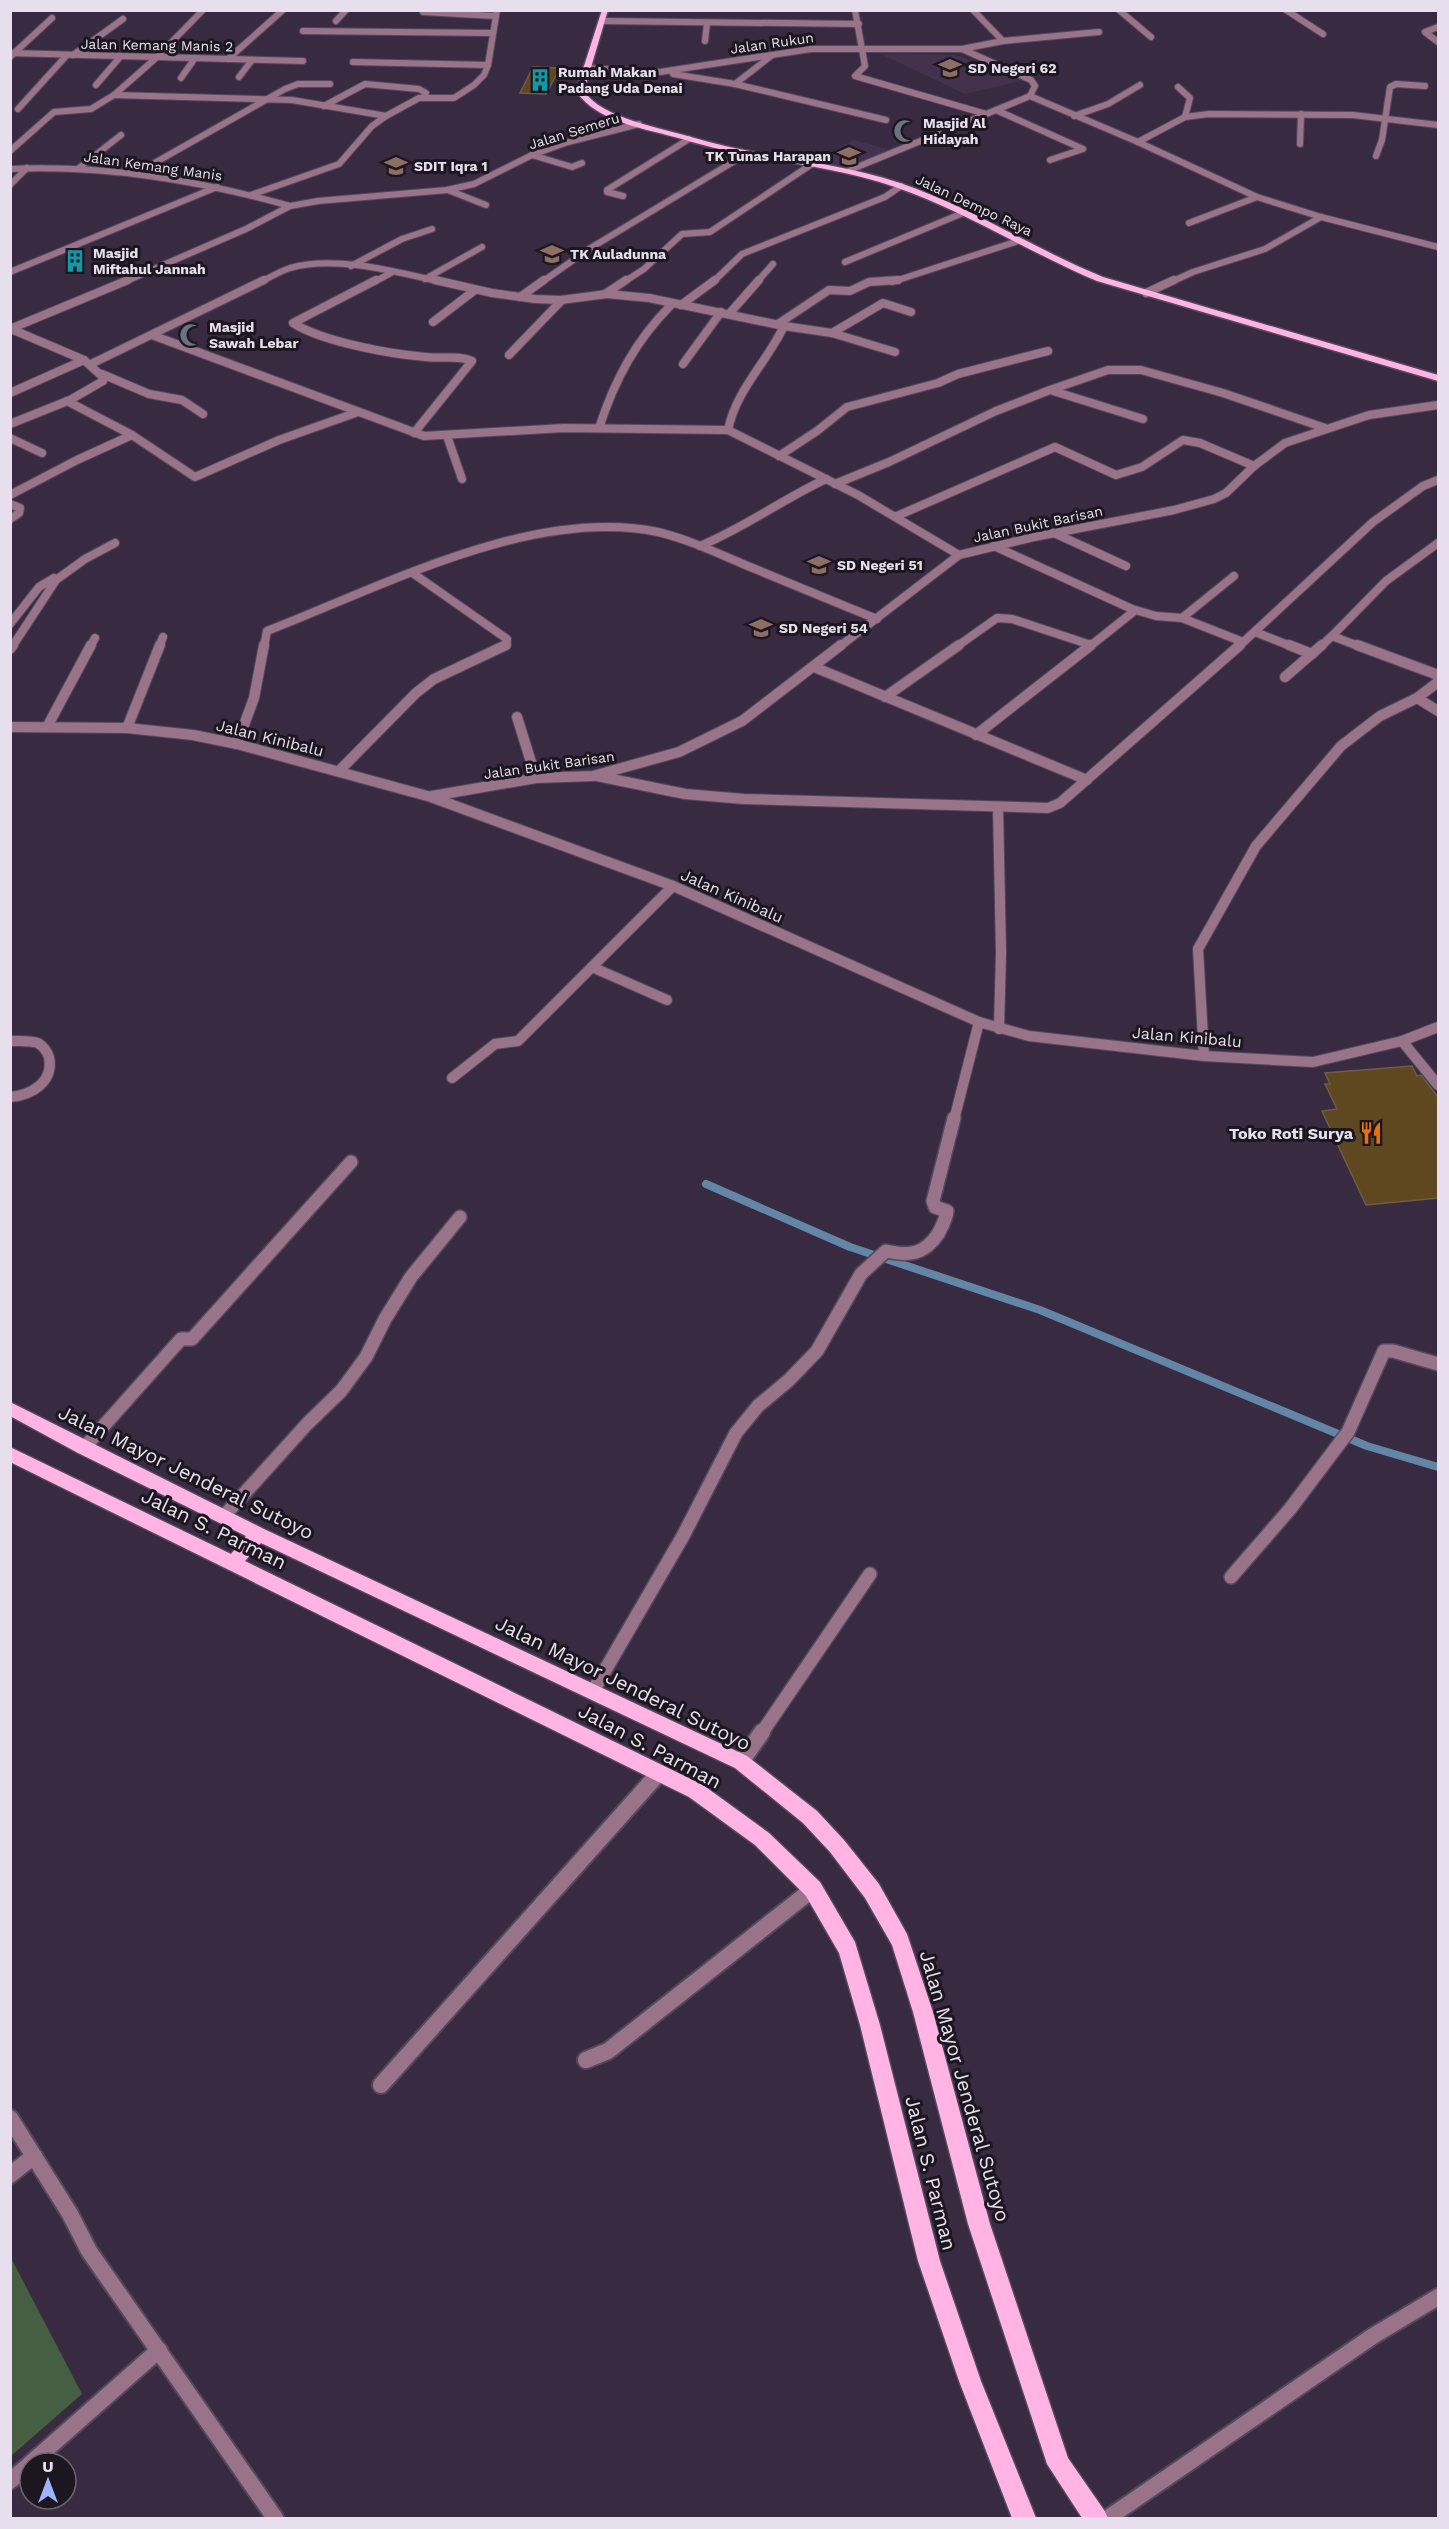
<svg xmlns="http://www.w3.org/2000/svg" width="1449" height="2529" font-family="'Work Sans',sans-serif">
  <style>
    .built { fill: #43324e }
    .green { fill: #465f43 }
    .lines { fill: none; stroke-linecap: round; stroke-linejoin: round }
    .stream { stroke: #6386a7; stroke-width: 8 }
    .building { fill: #5f4720; stroke: #6e5d44; stroke-width: 1.5 }
    .street-far4-casing { stroke: #54485d; stroke-width: 8 }
    .street-far3-casing { stroke: #54485d; stroke-width: 10 }
    .street-far2-casing { stroke: #54485d; stroke-width: 12 }
    .street-far1-casing { stroke: #54485d; stroke-width: 16 }
    .street-casing { stroke: #54485d; stroke-width: 20 }
    .primary-casing { stroke: #54485d; stroke-width: 3 }
    .street-far4 { stroke: #98738a; stroke-width: 6 }
    .street-far3 { stroke: #98738a; stroke-width: 8 }
    .street-far2 { stroke: #98738a; stroke-width: 10 }
    .street-far1 { stroke: #98738a; stroke-width: 13 }
    .street { stroke: #98738a; stroke-width: 16 }
    .primary { fill: #ffb4e4; fill-rule: evenodd }
    .labels { text-anchor: middle; dominant-baseline: central; stroke-width: 6; stroke-linejoin: round; paint-order: stroke }
    .far-street-label { font-size: 14px; fill: #e7dfed; stroke: #1c1620 }
    .far-poi-label { font-size: 14px; font-weight: bold; fill: #e7dfed; stroke: #1c1620; text-anchor: start }
    .street-label { font-size: 16px; fill: #e7dfed; stroke: #1c1620 }
    .poi-label { font-size: 16px; font-weight: bold; fill: #e7dfed; stroke: #1c1620; text-anchor: end }
    .near-street-label { font-size: 20px; fill: #e7dfed; stroke: #1c1620 }
  </style>
  <rect width="100%" height="100%" fill="#382b41"/>
  <g class="built">
    <polygon points="881,54 956,55 1024,80 965,94"/>
    <polygon points="854,140 890,150 850,169 809,163"/>
  </g>
  <polygon class="green" points="11,2258 82,2394 11,2456 10,2456"/>
  <g class="lines">
    <polyline class="stream" points="706,1184 850,1247 1040,1310 1367,1446 1438,1467"/>
  </g>
  <g class="building">
    <polygon points="533,67 560,68 546,94 520,93"/>
    <polygon points="1412,1066 1417,1076 1421,1075 1438,1097 1438,1198 1366,1205 1322,1111 1337,1109 1325,1084 1330,1084 1325,1073"/>
  </g>
  <g class="lines">
    <g class="street-far4-casing">
      <g id="street-far4">
        <polyline points="203,10 156,58 114,95 292,100 386,116 419,98 454,98 474,85 484,75 488,65 497,10"/>
        <polyline points="855,10 865,66 855,76 986,114"/>
        <polyline points="973,10 1003,41"/>
        <polyline points="1119,10 1151,37"/>
        <polyline points="1286,10 1323,34"/>
        <polyline points="423,12 496,16"/>
        <polyline points="336,21 346,10"/>
        <polyline points="602,21 859,24"/>
        <polyline points="1438,27 1425,32 1438,42"/>
        <polyline points="303,31 492,33"/>
        <polyline points="705,41 707,23"/>
        <polyline points="962,49 1031,80 1035,86 1030,96"/>
        <polyline points="10,53 303,61"/>
        <polyline points="73,55 123,19"/>
        <polyline points="11,56 52,18"/>
        <polyline points="228,59 283,10"/>
        <polyline points="353,62 488,65"/>
        <polyline points="586,68 660,72 811,49 962,49 1003,41 1099,32"/>
        <polyline points="673,74 735,84 886,120"/>
        <polyline points="239,77 252,60"/>
        <polyline points="181,78 195,58"/>
        <polyline points="735,84 771,56"/>
        <polyline points="96,85 120,57"/>
        <polyline points="1178,87 1190,98 1185,117"/>
        <polyline points="324,106 365,84 419,89 426,93 424,96"/>
        <polyline points="18,109 67,55"/>
        <polyline points="996,110 1083,149 1050,160"/>
        <polyline points="1074,116 1108,104 1140,85"/>
        <polyline points="1138,142 1185,117 1209,114 1353,115 1438,125"/>
        <polyline points="1300,144 1301,114"/>
        <polyline points="10,151 54,112 91,109 114,95"/>
        <polyline points="532,155 572,167 582,163"/>
        <polyline points="1376,156 1382,140 1390,87 1396,84 1425,86"/>
        <polyline points="79,168 121,135"/>
        <path d="M 10,169 C 106,165 197,180 290,206"/>
        <polyline points="850,170 1030,96 1138,142 1257,197 1321,217 1438,247"/>
        <polyline points="135,174 285,89 298,84 330,84"/>
        <polyline points="10,185 27,168"/>
        <polyline points="448,190 486,205"/>
        <polyline points="251,195 339,164 372,126 386,116"/>
        <polyline points="623,196 607,192 607,190 689,139"/>
        <polyline points="1189,223 1257,197"/>
        <polyline points="845,262 963,213"/>
        <polyline points="351,266 402,239 432,229"/>
        <polyline points="10,272 217,187"/>
        <polyline points="425,279 482,247"/>
        <polyline points="124,282 246,229 290,206 318,201 447,190 474,184 532,155 568,142 639,124"/>
        <path d="M 261,282 C 270,277 281,271 290,268 C 335,255 397,272 441,282"/>
        <polyline points="374,282 391,273"/>
        <polyline points="542,282 589,249 746,154"/>
        <polyline points="624,282 644,269 682,234 710,232 812,164"/>
        <polyline points="713,282 742,254 885,197 901,186"/>
        <polyline points="757,282 773,264"/>
        <polyline points="892,282 1018,241"/>
        <polyline points="1171,282 1193,272 1265,249 1321,217"/>
      </g>
    </g>
    <g class="street-far3-casing">
      <g id="street-far3">
        <path d="M 376,280 L 293,323 C 323,342 390,354 426,357 C 441,359 459,355 472,361 L 414,433"/>
        <path d="M 435,280 L 492,293 L 535,299 L 561,300 L 607,294 L 649,298 L 784,326 C 767,362 736,390 728,430 L 858,495 L 959,555"/>
        <polyline points="1146,293 1174,280"/>
        <polyline points="605,294 626,280"/>
        <polyline points="520,297 544,280"/>
        <polyline points="681,305 715,280"/>
        <polyline points="729,314 759,280"/>
        <polyline points="433,322 475,290"/>
        <polyline points="778,324 829,290 850,291 869,282 898,280"/>
        <polyline points="784,326 832,333 895,352"/>
        <polyline points="10,329 128,280"/>
        <polyline points="832,333 883,303 911,312"/>
        <polyline points="152,335 424,436 564,428 728,430"/>
        <polyline points="509,355 562,300"/>
        <polyline points="91,364 264,280"/>
        <polyline points="683,364 721,312"/>
        <polyline points="102,374 149,394 182,400 203,414"/>
        <polyline points="1050,390 1108,370 1141,370 1223,393 1325,428"/>
        <polyline points="10,393 84,360"/>
        <polyline points="67,401 132,435"/>
        <polyline points="10,424 70,400 103,381 103,377 84,360 11,329"/>
        <path d="M 599,428 C 615,379 636,340 672,304"/>
        <polyline points="447,436 462,479"/>
        <polyline points="10,438 42,453"/>
        <polyline points="779,456 817,431 847,407 938,383 958,374 1048,351"/>
        <polyline points="835,484 889,462 996,411 1050,390 1143,419"/>
        <polyline points="10,495 77,460 132,435 195,477 279,440 358,412"/>
        <polyline points="10,504 20,508 19,513 10,519"/>
        <polyline points="897,516 1055,447 1116,475 1142,467 1183,440 1200,443 1254,466"/>
        <polyline points="1054,533 1126,566"/>
        <path d="M 700,546 C 744,528 783,499 826,479"/>
        <polyline points="994,546 1132,609 1133,612 1089,647"/>
        <polyline points="414,574 507,639 506,645 503,647"/>
        <polyline points="1132,609 1156,616 1182,618 1243,642"/>
        <polyline points="1182,618 1234,576"/>
        <polyline points="10,624 39,587 54,578"/>
        <polyline points="1255,632 1293,647"/>
        <polyline points="1332,636 1386,581 1438,543"/>
        <polyline points="12,647 56,580 85,559 115,543"/>
        <polyline points="90,647 95,638"/>
        <polyline points="159,647 163,637"/>
        <path d="M 264,647 L 267,631 C 381,587 533,506 658,532 C 687,539 715,552 743,564 C 787,582 832,601 877,619"/>
        <polyline points="839,647 959,555 1034,537 1174,510 1214,499 1226,493 1254,466 1285,443 1369,415 1438,405"/>
        <polyline points="956,647 997,618 1012,619 1091,645"/>
        <polyline points="1238,647 1373,522 1423,486 1438,480"/>
        <polyline points="1320,647 1332,636 1361,647"/>
      </g>
    </g>
    <g class="street-far2-casing">
      <g id="street-far2">
        <polyline points="1289,645 1312,654"/>
        <polyline points="1357,645 1438,675"/>
        <polyline points="10,649 13,645"/>
        <polyline points="814,667 1087,780"/>
        <polyline points="1285,677 1322,645"/>
        <polyline points="885,697 959,645"/>
        <polyline points="1417,698 1438,711"/>
        <polyline points="517,717 536,778"/>
        <polyline points="10,727 127,728 193,735 237,744 431,797 673,886 979,1022 1029,1036 1204,1056 1313,1062 1402,1041 1438,1027"/>
        <polyline points="47,727 91,645"/>
        <polyline points="127,728 160,645"/>
        <polyline points="976,735 1091,645"/>
        <polyline points="237,744 254,698 264,645"/>
        <polyline points="339,771 416,693 434,679 506,645"/>
        <polyline points="597,776 685,794 744,799 1048,808 1060,803 1240,645"/>
        <polyline points="432,796 536,778 593,776 679,752 742,721 841,645"/>
        <polyline points="998,807 1001,953 999,1029"/>
        <polyline points="592,967 667,1000"/>
        <path d="M 10,1041 C 18,1041 31,1040 38,1043 C 44,1047 47,1051 49,1057 C 54,1082 32,1095 10,1097"/>
        <polyline points="1402,1041 1438,1085"/>
        <polyline points="1204,1056 1198,949 1256,846 1341,746 1380,716 1417,698 1438,682"/>
        <polyline points="452,1078 495,1044 518,1041 673,886"/>
        <polyline points="954,1120 979,1022"/>
      </g>
    </g>
    <g class="street-far1-casing">
      <g id="street-far1">
        <polyline points="84,1448 181,1339 192,1339 351,1162"/>
        <polyline points="224,1516 307,1424 341,1391 366,1357 385,1319 411,1277 460,1217"/>
        <polyline points="1231,1577 1290,1509 1348,1432 1384,1351 1393,1351 1438,1364"/>
        <path d="M 593,1691 L 683,1536 L 736,1433 L 758,1406 L 789,1380 L 817,1351 L 861,1274 L 886,1251 C 909,1256 924,1255 938,1234 C 942,1226 946,1220 947,1211 L 935,1207 L 933,1201 L 954,1118"/>
        <polyline points="761,1734 870,1574"/>
      </g>
    </g>
    <g class="street-casing">
      <g id="street">
        <polyline points="741,1762 762,1732"/>
        <polyline points="586,2060 608,2051 813,1889"/>
        <polyline points="381,2085 659,1773"/>
        <polyline points="10,2118 70,2214 89,2251 275,2518"/>
        <polyline points="10,2175 34,2156"/>
        <polyline points="31,2463 159,2350"/>
        <polyline points="10,2481 30,2464"/>
        <polyline points="1108,2518 1373,2336 1438,2297"/>
      </g>
    </g>
    <g class="primary-casing">
      <g id="primary">
        <path d="M 602,10 L 608,10 L 584,91 C 601,118 661,128 691,137 C 759,158 832,160 900,183 C 971,207 1034,249 1103,277 L 1438,375 L 1438,381 L 1097,281 C 1028,252 965,211 895,187 C 826,163 752,161 682,139 C 648,129 597,123 576,91 Z"/>
        <polygon points="10,1402 264,1529 747,1756 817,1811 844,1840 879,1884 907,1934 933,2012 990,2224 1068,2458 1104,2510 1108,2518 1082,2518 1047,2464 968,2224 913,2012 892,1945 865,1898 830,1852 803,1823 735,1768 261,1543 245,1561 703,1785 769,1833 820,1882 855,1942 880,2025 940,2261 981,2381 1036,2518 1012,2518 959,2381 918,2261 860,2025 839,1953 806,1896 755,1845 689,1797 10,1462 10,1447 231,1554 246,1536 78,1453 10,1416"/>
      </g>
    </g>
    <use href="#street-far4" class="street-far4"/>
    <use href="#street-far3" class="street-far3"/>
    <use href="#street-far2" class="street-far2"/>
    <use href="#street-far1" class="street-far1"/>
    <use href="#street" class="street"/>
    <use href="#primary" class="primary"/>
  </g>
  <defs>
    <g id="school-bare" transform="scale(1.8)"><path d="M0-5L7-2L0 1L-7-2ZM-4 1L0 2.5L4 1V4Q0 6-4 4Z" fill="#8d6e63" stroke="#1c1620" stroke-width="2.5" paint-order="stroke"/></g>
    <g id="building-bare" transform="scale(1.8)"><path d="M-4-6H4V6H1V3H-1V6H-4ZM-2.5-4.3h1.7v1.8h-1.7ZM.8-4.3h1.7v1.8H.8ZM-2.5-1h1.7V.8h-1.7ZM.8-1h1.7V.8H.8Z" fill="#0f9aa8" stroke="#1c1620" stroke-width="2.5" paint-order="stroke"/></g>
    <g id="mosque-bare" transform="scale(1.8)"><path d="M3.5-4.9A6 6 0 1 0 3.5 4.9A5 5 0 1 1 3.5-4.9Z" fill="#6b7280" stroke="#1c1620" stroke-width="2.5" paint-order="stroke"/></g>
    <g id="restaurant-bare" transform="scale(1.8)"><path d="M-5-6h1v4h1v-4h1v4h1v-4h1v5L-1.5 .5V6h-2V.5L-5-1ZM5-6V6H3V1.5H1.5Q1.5-4 5-6Z" fill="#e8710a" stroke="#1c1620" stroke-width="2.5" paint-order="stroke"/></g>
  </defs>
  <g fill-rule="evenodd">
    <use href="#school-bare" x="950" y="68"/>
    <use href="#building-bare" x="540" y="80"/>
    <use href="#mosque-bare" x="905" y="131"/>
    <use href="#school-bare" x="849" y="156"/>
    <use href="#school-bare" x="396" y="166"/>
    <use href="#school-bare" x="552" y="254"/>
    <use href="#building-bare" x="75" y="261"/>
    <use href="#mosque-bare" x="191" y="335"/>
    <use href="#school-bare" x="819" y="565"/>
    <use href="#school-bare" x="761" y="628"/>
    <use href="#restaurant-bare" x="1371" y="1133"/>
  </g>
  <g class="labels">
    <g class="far-street-label">
      <text transform="translate(772 43) rotate(-8)">Jalan Rukun</text>
      <text transform="translate(157 45) rotate(1)">Jalan Kemang Manis 2</text>
      <text transform="translate(574 131) rotate(-17)">Jalan Semeru</text>
      <text transform="translate(153 166) rotate(8)">Jalan Kemang Manis</text>
      <text transform="translate(974 205) rotate(25)">Jalan Dempo Raya</text>
      <text transform="translate(1038 524) rotate(-12)">Jalan Bukit Barisan</text>
      <text transform="translate(549 765) rotate(-8)">Jalan Bukit Barisan</text>
    </g>
    <g class="far-poi-label">
      <text x="968" y="68">SD Negeri 62</text>
      <text x="558" y="72">Rumah Makan<tspan x="558" dy="16">Padang Uda Denai</tspan></text>
      <text x="923" y="123">Masjid Al<tspan x="923" dy="16">Hidayah</tspan></text>
      <text x="831" y="156" text-anchor="end">TK Tunas Harapan</text>
      <text x="414" y="166">SDIT Iqra 1</text>
      <text x="93" y="253">Masjid<tspan x="93" dy="16">Miftahul Jannah</tspan></text>
      <text x="570" y="254">TK Auladunna</text>
      <text x="209" y="327">Masjid<tspan x="209" dy="16">Sawah Lebar</tspan></text>
      <text x="837" y="565">SD Negeri 51</text>
      <text x="779" y="628">SD Negeri 54</text>
    </g>
    <g class="street-label">
      <text transform="translate(270 738) rotate(14)">Jalan Kinibalu</text>
      <text transform="translate(732 896) rotate(24)">Jalan Kinibalu</text>
      <text transform="translate(1187 1037) rotate(5)">Jalan Kinibalu</text>
    </g>
    <g class="poi-label">
      <text x="1353" y="1133">Toko Roti Surya</text>
    </g>
    <g class="near-street-label">
      <text transform="translate(186 1472) rotate(26)">Jalan Mayor Jenderal Sutoyo</text>
      <text transform="translate(214 1529) rotate(26)">Jalan S. Parman</text>
      <text transform="translate(623 1683) rotate(26)">Jalan Mayor Jenderal Sutoyo</text>
      <text transform="translate(650 1746) rotate(28)">Jalan S. Parman</text>
      <text transform="translate(965 2086) rotate(74)">Jalan Mayor Jenderal Sutoyo</text>
      <text transform="translate(931 2173) rotate(76)">Jalan S. Parman</text>
    </g>
  </g>
  <rect width="1449" height="2529" fill="none" stroke="#e7dfed" stroke-width="24"/>
  <g transform="translate(48 2481)"><circle r="28" fill="#1c1620" stroke="#6d6672" stroke-width="1.5"/>
  <path d="M0-4.5L10 22L0 15L-10 22Z" fill="#a0b3fd"/>
  <text y="-9" font-size="16" font-weight="bold" text-anchor="middle" fill="#e7dfed">U</text>
  </g>
</svg>
